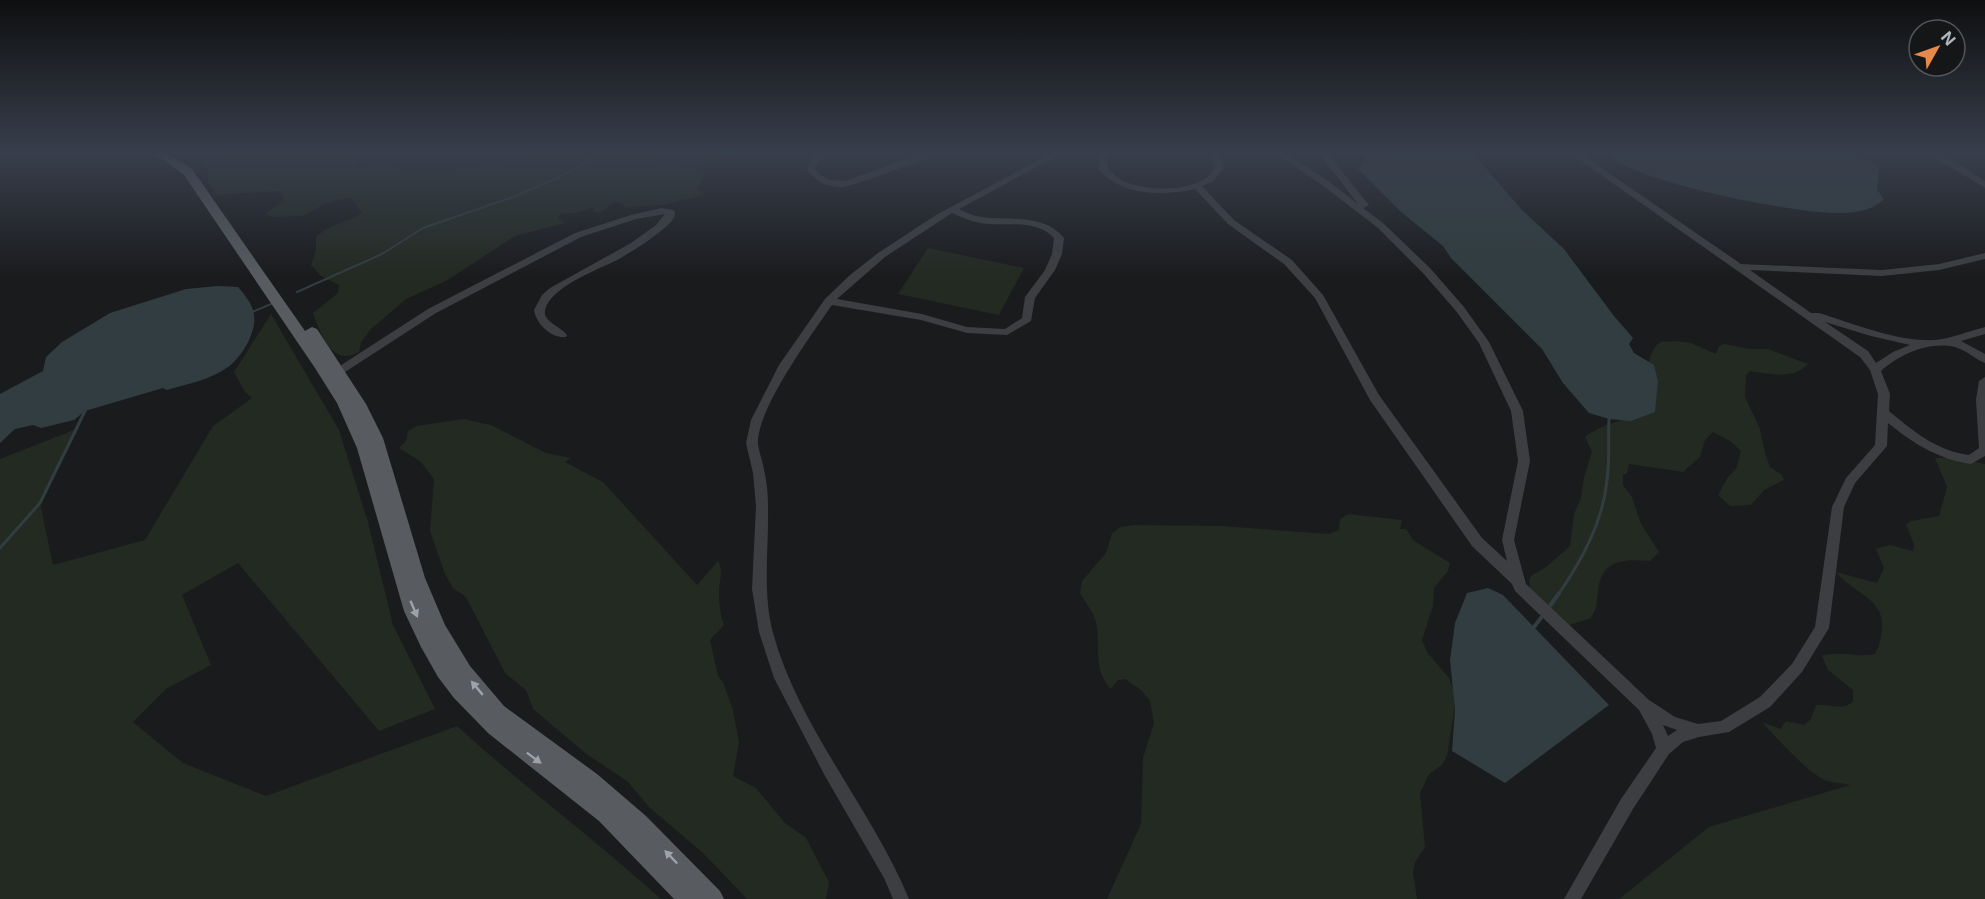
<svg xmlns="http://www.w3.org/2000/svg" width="1985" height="899" font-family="Inter,sans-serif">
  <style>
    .green { fill: #232a22 }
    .water { fill: #313d40 }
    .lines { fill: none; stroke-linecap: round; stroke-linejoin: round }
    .stream-far2 { stroke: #313d40; stroke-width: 2 }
    .stream-far1 { stroke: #313d40; stroke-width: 3 }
    .stream { stroke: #313d40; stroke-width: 4 }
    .minor { fill: #3c3e41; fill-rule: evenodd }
    .major { fill: #585c60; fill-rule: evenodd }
    .oneway { fill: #9da3a9 }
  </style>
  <rect width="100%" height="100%" fill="#1a1b1d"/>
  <g class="green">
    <path d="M 234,151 L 358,151 L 360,153 L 355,164 L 360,169 L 382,161 L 404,171 L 415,172 L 481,166 L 519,158 L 536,151 L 665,151 L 658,164 L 661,166 L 717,151 L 726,151 L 699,166 L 699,169 L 704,171 L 705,176 L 697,189 L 704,195 L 662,205 L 626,207 C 612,196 613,205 601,212 L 594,212 L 593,207 L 575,213 L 560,214 L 558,218 L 565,223 L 515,236 L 446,281 L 406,299 L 370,330 L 361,343 L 359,352 C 332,368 320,333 313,313 L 338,293 L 339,285 L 321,276 L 311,265 L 316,251 L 316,237 C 328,224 348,223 362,213 L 350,197 L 325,204 L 302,216 L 271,217 L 266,213 L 284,201 L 283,194 L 277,191 L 217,195 L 208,182 L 208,172 L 202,158 L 215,159 Z"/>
    <polygon points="928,248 1024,268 999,315 898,294"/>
    <path d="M 271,314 L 339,430 L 368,522 L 393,625 L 435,709 L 379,731 L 238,563 L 182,595 L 211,665 L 166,689 L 133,722 L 183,763 L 266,796 L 457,726 C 523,786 595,839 661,899 L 0,899 L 0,459 L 79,428 L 40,503 L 53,565 L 145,540 L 213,426 L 252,398 L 245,392 L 234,372 Z"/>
    <path d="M 1676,341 L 1691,343 L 1716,354 L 1719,346 L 1724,344 L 1750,349 L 1768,349 L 1808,364 C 1794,380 1769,374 1750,371 L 1746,375 L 1745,397 L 1760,429 L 1765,453 L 1770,467 L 1782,475 L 1784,480 L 1764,490 L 1751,505 L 1730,506 L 1718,495 L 1728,477 L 1736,469 L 1741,451 L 1730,441 L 1713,432 L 1705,440 L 1700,457 L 1683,472 L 1629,464 L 1627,474 L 1623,474 L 1623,485 L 1632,497 L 1641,524 L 1659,552 L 1650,561 C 1624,559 1601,559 1598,592 C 1596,605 1598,606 1591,618 L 1564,627 L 1530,590 L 1529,581 L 1531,576 L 1546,567 L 1570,546 L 1574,514 L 1581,498 L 1584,477 L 1592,452 L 1585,437 C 1601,424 1621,422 1640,413 C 1643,398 1646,347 1661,342 C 1665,341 1671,342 1676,341 Z"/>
    <path d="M 463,419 L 491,425 L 546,453 L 571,458 L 565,462 L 603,482 L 697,585 L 718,561 C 724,571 719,580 719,591 C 719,602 720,614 724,625 L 710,640 L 718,676 L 723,682 L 733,710 L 739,742 L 733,776 L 756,788 L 785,823 L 806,838 L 829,882 L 826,899 L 747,899 L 703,853 L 650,808 L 627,781 L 585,753 L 533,709 L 526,690 L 505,673 L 466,597 L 453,588 L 445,574 L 430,531 L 434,479 L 421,462 L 399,448 L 406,441 L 408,431 L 417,426 Z"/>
    <path d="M 1935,458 L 1955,458 L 1985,464 L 1985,899 L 1619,899 L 1709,827 L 1850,785 C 1843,783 1834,783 1827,781 C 1808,774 1776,737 1762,722 L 1780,729 L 1786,721 L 1804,725 L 1811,719 L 1816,705 C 1829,703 1842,712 1853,701 L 1853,690 L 1828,670 L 1822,656 C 1840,650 1857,658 1875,654 C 1880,645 1881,638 1882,627 C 1884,598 1851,592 1836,572 L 1877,583 L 1884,568 L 1876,549 L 1890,545 L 1913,551 L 1914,545 L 1906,524 L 1911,521 L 1939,516 L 1947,487 Z"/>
    <path d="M 1348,514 L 1402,520 L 1400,529 L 1406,529 L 1413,540 L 1450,563 L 1448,571 L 1434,588 L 1433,606 L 1422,640 L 1427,652 L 1449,678 L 1454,691 L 1454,711 L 1447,756 L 1442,765 L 1429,774 L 1420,793 L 1425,847 L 1415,862 L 1413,872 L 1417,899 L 1107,899 L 1141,824 L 1143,758 L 1154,723 L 1150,701 L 1141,690 L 1125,679 L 1118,680 L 1111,689 C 1092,669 1101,646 1096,622 C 1094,613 1085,602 1080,593 L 1082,581 L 1106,553 L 1112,533 L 1121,527 L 1133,525 L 1221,526 L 1329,534 L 1339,530 L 1340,519 Z"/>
  </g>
  <g class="water">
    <polygon points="1398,151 1471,151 1522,210 1564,249 1614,316 1633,338 1629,344 1634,353 1654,365 1658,381 1655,412 1631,421 1609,419 1589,413 1563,383 1542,349 1451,258 1443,246 1400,211 1358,169 1368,154"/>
    <path d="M 1604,151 L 1846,151 L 1872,162 L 1879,168 L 1877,190 L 1884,199 C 1872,210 1863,211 1847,213 C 1808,217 1624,181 1604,151 Z"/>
    <path d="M 218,286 L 238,287 C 245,295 253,305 254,315 C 257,332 241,358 228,367 C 210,380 187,384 167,390 L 163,388 L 85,411 L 74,420 L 41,428 L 33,425 L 15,429 L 0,443 L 0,394 L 43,371 L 46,357 L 62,342 L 110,313 L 186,289 Z"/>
    <polygon points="1488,588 1503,595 1609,705 1505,783 1452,751 1455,710 1450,660 1455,623 1467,593"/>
  </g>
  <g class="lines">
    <g class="stream-far2">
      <polyline points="297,292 382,254 423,228 513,197 564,175 604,151"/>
      <polyline points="250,313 271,304"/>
    </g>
    <g class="stream-far1">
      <polyline points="0,548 40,503 85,411"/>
      <path d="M 1558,595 C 1582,560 1603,522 1607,480 C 1610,460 1608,439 1609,419"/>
    </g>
    <g class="stream">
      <polyline points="1550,606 1559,593"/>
      <polyline points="1534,627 1541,618"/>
    </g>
    <g class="minor">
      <path d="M 820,151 L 829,151 L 817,164 L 815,169 L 821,175 L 829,180 L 845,181 L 929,151 L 941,151 C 933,157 853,186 843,187 C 827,187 815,182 807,169 L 810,161 Z"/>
      <path d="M 1055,151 L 1066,151 L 959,209 C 967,213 974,216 982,217 C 1011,221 1043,213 1064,238 L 1062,254 L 1055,270 L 1035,298 L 1031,321 L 1007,335 L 967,333 L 921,320 L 832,305 C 812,334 756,410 758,444 C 759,452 763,462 764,470 C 767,482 768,495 768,506 C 769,549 762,591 773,633 C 799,728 872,809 909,899 L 893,899 L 884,878 L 825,776 L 774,678 L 759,632 L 752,589 L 756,506 L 753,473 L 746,443 L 751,420 L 779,365 L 825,299 L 850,275 L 878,253 L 936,215 ZM 952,213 C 961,217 970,221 980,223 C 1005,227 1035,218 1054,238 L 1052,254 L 1045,270 L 1025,297 L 1022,318 L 1005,329 L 967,327 L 922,314 L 837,299 L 885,257 Z"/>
      <path d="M 1098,151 L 1106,151 L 1108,169 C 1113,173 1118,178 1123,181 C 1146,191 1185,192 1206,178 C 1210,176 1213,171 1215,167 L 1209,151 L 1217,151 L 1224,167 L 1214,181 L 1202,186 L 1234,220 L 1292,260 L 1323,295 L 1379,395 L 1482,538 L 1507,561 L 1502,540 L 1518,461 L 1511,411 L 1479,343 L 1456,311 L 1422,272 L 1377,227 L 1318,182 L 1272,151 L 1282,151 L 1324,178 L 1358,204 L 1322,157 L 1326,151 L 1334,151 L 1330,157 L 1369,205 L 1363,208 L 1383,223 L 1430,268 L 1464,307 L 1489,342 L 1523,411 L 1530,461 L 1514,540 L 1526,584 L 1649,700 L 1675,717 L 1698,724 L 1721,721 L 1760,697 L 1792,664 L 1815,627 L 1832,507 L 1846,478 L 1875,445 L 1878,394 L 1870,370 L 1860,357 L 1567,151 L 1577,151 L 1741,264 L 1882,270 L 1939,264 L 1985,253 L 1985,259 L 1939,270 L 1882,276 L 1750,270 L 1811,313 L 1819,313 C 1856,324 1896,342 1936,340 C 1953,338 1969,331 1985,327 L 1985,334 L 1961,341 L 1985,354 L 1985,363 C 1975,359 1966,350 1955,347 C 1929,341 1900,354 1881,371 L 1890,394 L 1889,411 C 1913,431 1937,451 1969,455 L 1979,448 L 1976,400 L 1979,381 L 1985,377 L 1985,456 L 1971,464 C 1938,459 1914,444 1888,423 L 1887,446 L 1855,483 L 1844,507 L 1829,628 L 1802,672 L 1770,707 L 1729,732 L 1699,737 L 1683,742 L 1669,754 L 1633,809 L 1581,899 L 1564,899 L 1621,799 L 1656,748 L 1652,734 L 1639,710 L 1515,591 L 1512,584 L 1472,546 L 1370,400 L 1315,298 L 1284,264 L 1228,224 L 1195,189 C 1162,196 1123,196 1099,170 ZM 1825,322 L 1871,336 L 1910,345 L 1893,352 L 1876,363 L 1868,351 ZM 1663,725 L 1677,730 L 1668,736 Z"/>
      <path d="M 1919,151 C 1943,151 1965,168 1985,181 L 1985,188 L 1951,167 Z"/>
      <path d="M 661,208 L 673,210 L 675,212 C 675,220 668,225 662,230 C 649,241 634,250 619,259 C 600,269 543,289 545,315 C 550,325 561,327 567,335 L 566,337 C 552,339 536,324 534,310 L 542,295 L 550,288 L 631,243 L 656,225 L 665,214 L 636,219 L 581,237 L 436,313 L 342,374 L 334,374 L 332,371 L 428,309 L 575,233 L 631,215 Z"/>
    </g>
    <path class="major" d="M 144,151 C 165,151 175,157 192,169 L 305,331 L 312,327 L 317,329 L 366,404 L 383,438 L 425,578 L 445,625 L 470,666 L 504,706 L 597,774 L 646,816 L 720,891 L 724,899 L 674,899 L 599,821 L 488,733 L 454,698 L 438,677 L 421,647 L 404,611 L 357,448 L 337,403 L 315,368 L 184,175 L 164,160 Z"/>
  </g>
  <defs><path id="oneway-solid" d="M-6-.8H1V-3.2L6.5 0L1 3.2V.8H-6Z" transform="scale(1.5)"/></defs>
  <g class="oneway">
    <use href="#oneway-solid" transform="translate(414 609) rotate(67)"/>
    <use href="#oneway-solid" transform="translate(477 688) rotate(-130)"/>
    <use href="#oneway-solid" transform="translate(534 758) rotate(37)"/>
    <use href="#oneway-solid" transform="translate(671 857) rotate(-134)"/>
  </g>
  <linearGradient id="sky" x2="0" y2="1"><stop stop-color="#0e0f10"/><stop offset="0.55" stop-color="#383f4c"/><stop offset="1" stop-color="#383f4c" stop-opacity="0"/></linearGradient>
  <rect width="1985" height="277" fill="url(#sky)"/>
  <g transform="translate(1937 48) rotate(50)"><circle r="28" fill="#151618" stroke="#525659" stroke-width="1.5"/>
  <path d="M0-4.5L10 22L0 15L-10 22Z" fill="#e78948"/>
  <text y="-9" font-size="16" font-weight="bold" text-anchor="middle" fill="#aeb5bb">N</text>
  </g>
</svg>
